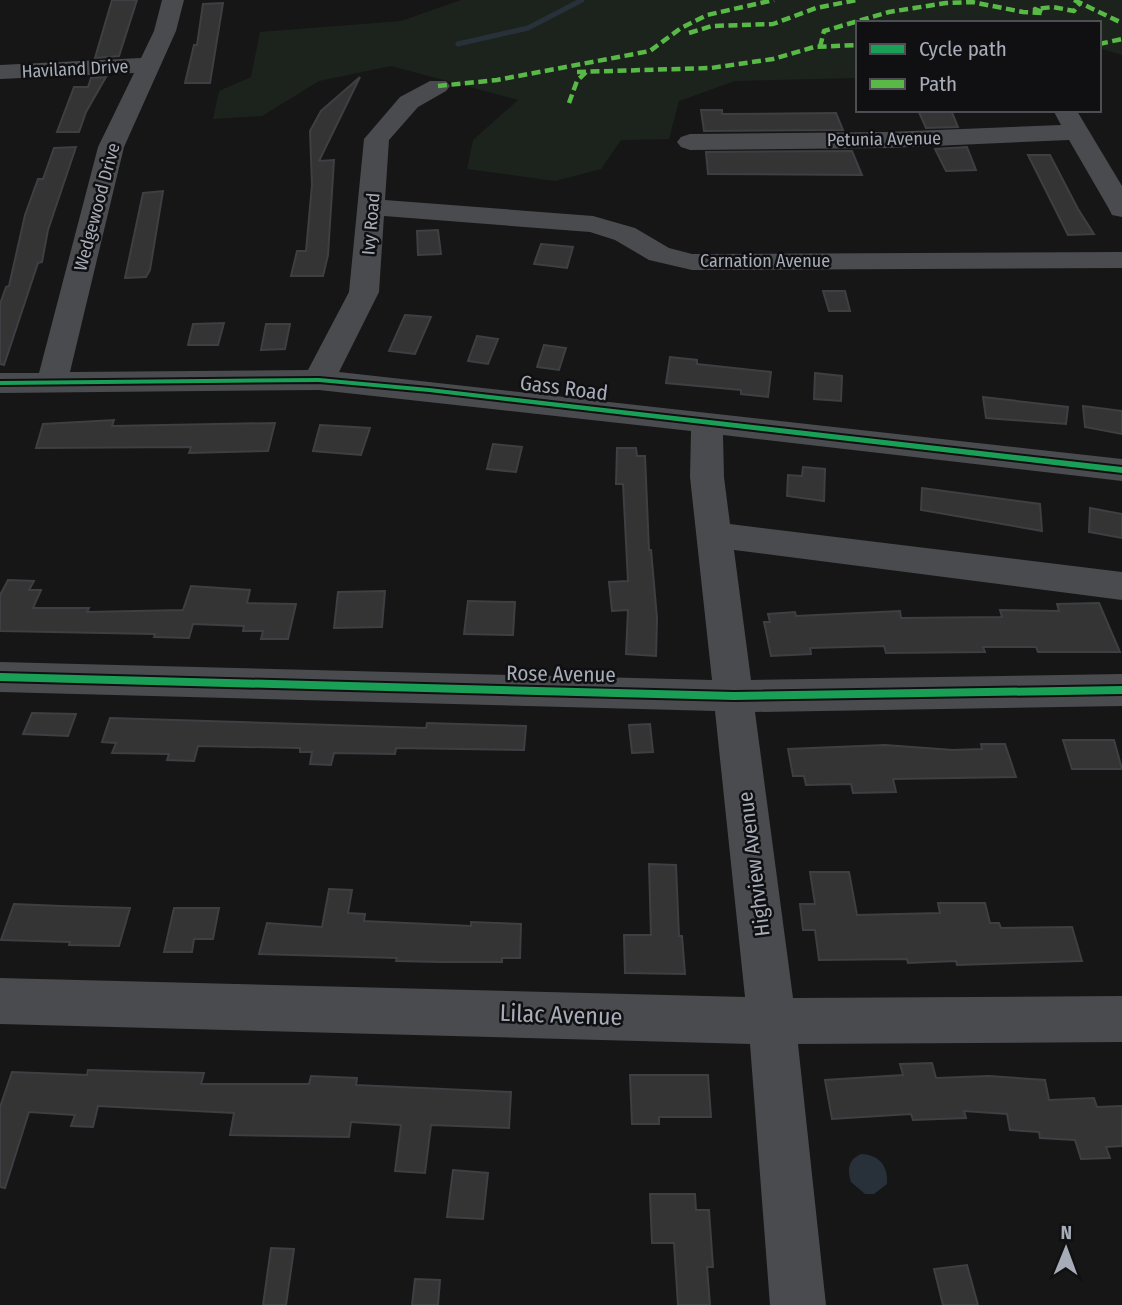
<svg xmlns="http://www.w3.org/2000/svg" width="1122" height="1305" font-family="'Fira Sans Condensed',sans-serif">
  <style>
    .green { fill: #1c231d }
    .water { fill: #283139 }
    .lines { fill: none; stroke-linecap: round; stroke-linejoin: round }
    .stream { stroke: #283139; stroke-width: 5 }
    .building { fill: #343435; stroke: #3e3f42; stroke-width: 2 }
    .minor { fill: #4a4b4f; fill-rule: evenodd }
    .quiet { stroke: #58b947; stroke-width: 4.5; stroke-dasharray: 9 4.5; stroke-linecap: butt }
    .cycleway-casing { stroke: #101012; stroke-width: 4 }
    .cycleway { fill: #1a9f57; fill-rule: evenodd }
    .labels { text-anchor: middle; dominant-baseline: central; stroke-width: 5; stroke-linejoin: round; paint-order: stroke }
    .far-street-label { font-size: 18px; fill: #a6acb8; stroke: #101012 }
    .street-label { font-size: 21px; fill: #a6acb8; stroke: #101012 }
    .near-street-label { font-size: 24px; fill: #a6acb8; stroke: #101012 }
  </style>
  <rect width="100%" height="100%" fill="#161616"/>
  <polygon class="green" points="461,0 1122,0 1122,55 1099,48 1099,23 858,23 858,78 735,81 679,101 669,139 621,140 601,169 555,181 467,169 473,140 518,100 391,66 319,81 262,116 213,119 219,91 251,77 260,32 401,21"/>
  <path class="water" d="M 861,1154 C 879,1155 888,1165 887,1184 L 874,1194 L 865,1194 L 851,1182 C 847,1169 848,1160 861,1154 Z"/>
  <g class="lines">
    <polyline class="stream" points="458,44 528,28 582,0"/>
  </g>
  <g class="building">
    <polygon points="112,0 137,0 119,56 95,58"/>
    <polygon points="223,3 210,83 185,83 194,45 197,45 203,4"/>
    <polygon points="106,77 86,112 79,132 57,132 74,87 88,87 91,78"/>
    <polygon points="360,77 319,161 334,160 328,255 323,276 291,276 297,251 306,251 312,185 310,131 321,111"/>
    <polygon points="701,110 722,110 722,114 836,113 843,130 704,131"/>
    <polygon points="918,110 951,110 958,127 926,128"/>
    <polygon points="76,147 48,230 42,262 38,263 4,365 0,364 0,304 6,287 9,286 25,215 38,179 43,179 54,148"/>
    <polygon points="967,147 976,170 946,171 935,149"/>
    <polygon points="852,151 862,175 708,174 706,152"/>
    <polygon points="1028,155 1050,155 1078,209 1094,234 1068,235"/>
    <polygon points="163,191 150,270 146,277 125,278 143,193"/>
    <polygon points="438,230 441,254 418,255 417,231"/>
    <polygon points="541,244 573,247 567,268 534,264"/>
    <polygon points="823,291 845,291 850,311 829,311"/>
    <polygon points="405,315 431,317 415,354 389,351"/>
    <polygon points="224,323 218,345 188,345 193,324"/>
    <polygon points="266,324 290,324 285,349 261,350"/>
    <polygon points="477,336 498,339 488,364 468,361"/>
    <polygon points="544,345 566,348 559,370 537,367"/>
    <polygon points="670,357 697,360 697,364 771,372 768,397 741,394 741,390 666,383"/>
    <polygon points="815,373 842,376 841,401 814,399"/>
    <polygon points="983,397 1068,407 1066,424 986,418"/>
    <polygon points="1083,406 1122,411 1122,434 1085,427"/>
    <polygon points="114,420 112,426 275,423 268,451 189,453 191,447 36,448 43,424"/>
    <polygon points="320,425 370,428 361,455 313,451"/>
    <polygon points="493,444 522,447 516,472 487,469"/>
    <polygon points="617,448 636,448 637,456 645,456 649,550 651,550 657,618 656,656 626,654 628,610 612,611 609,582 628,581 623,484 616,484"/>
    <polygon points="803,467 825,469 824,501 787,496 788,475 802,476"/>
    <polygon points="922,488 1040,504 1042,531 921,510"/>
    <polygon points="1090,508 1122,514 1122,538 1089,532"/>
    <polygon points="8,580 34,581 29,590 41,590 33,608 89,608 87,612 183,610 191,586 250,590 247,603 296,604 288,639 261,639 263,631 243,631 244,626 193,624 189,638 154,637 155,634 0,631 0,595"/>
    <polygon points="385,591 382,627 334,628 338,592"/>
    <polygon points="468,601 515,602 513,635 464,634"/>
    <polygon points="1099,603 1120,652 1038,652 1036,647 983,647 985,652 886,653 884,646 810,648 811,654 771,656 764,622 770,622 768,614 795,612 796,616 900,611 901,618 1002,617 1000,610 1059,611 1057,604"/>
    <polygon points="32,713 76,714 68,736 23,734"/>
    <polygon points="110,718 426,728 427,723 526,726 524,750 396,748 395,754 334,753 331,765 310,764 312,752 300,752 300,748 198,746 194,761 167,760 169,754 112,753 116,743 102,742"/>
    <polygon points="650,724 653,752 632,753 629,725"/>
    <polygon points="1063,740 1114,740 1122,769 1072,769"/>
    <polygon points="981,744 1005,744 1016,777 893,779 896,792 853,793 851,784 806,785 804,776 793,776 788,749 885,745 953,750 982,749"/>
    <polygon points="649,864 676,865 679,936 682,936 685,974 625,973 624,935 651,935"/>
    <polygon points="810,872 849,872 857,915 940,913 938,903 985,903 990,923 999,923 1001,928 1072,927 1082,961 957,965 956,961 908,963 907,959 819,960 815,930 803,930 800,904 815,904"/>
    <polygon points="329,889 352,890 348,913 365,914 364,921 471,926 471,922 521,924 520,958 502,958 502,962 442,962 396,961 397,958 259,954 267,923 322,927"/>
    <polygon points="14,904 61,906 130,908 119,946 69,945 70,942 1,940"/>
    <polygon points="174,908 219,908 213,939 194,939 192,952 164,952"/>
    <polygon points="932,1063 936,1078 989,1076 1045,1080 1049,1100 1094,1098 1097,1107 1122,1106 1122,1146 1106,1147 1110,1158 1081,1159 1075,1140 1040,1138 1039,1132 1010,1130 1007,1114 964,1111 966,1118 913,1120 911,1114 832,1119 825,1080 903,1075 900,1064"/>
    <polygon points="88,1070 204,1073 201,1084 309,1084 311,1076 357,1078 356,1085 511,1092 509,1128 431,1125 425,1173 395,1171 401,1125 351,1122 349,1137 230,1135 234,1113 98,1106 93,1127 71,1126 75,1115 29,1112 5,1188 0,1187 0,1107 12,1072 87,1075"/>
    <polygon points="630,1075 708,1075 711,1117 659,1117 659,1124 632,1124"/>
    <polygon points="453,1170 488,1173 483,1219 447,1217"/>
    <polygon points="650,1194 695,1194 696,1210 709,1210 713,1267 707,1267 710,1305 678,1305 674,1243 652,1243"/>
    <polygon points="271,1248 294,1249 286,1305 263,1305"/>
    <polygon points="967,1265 978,1305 943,1305 934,1269"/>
    <polygon points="415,1279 440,1280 438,1305 412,1305"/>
  </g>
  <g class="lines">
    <g class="minor">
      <polygon points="162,0 184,0 176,31 124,147 70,372 308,370 349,292 364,139 400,97 430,81 446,81 450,86 446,91 418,107 389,140 385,200 593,216 635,228 669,248 692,254 1122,252 1122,268 692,270 649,260 615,240 590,232 384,216 379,292 339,372 1122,459 1122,481 723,435 724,477 730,524 1122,572 1122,600 734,550 751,680 1122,674 1122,706 755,712 793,998 1122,996 1122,1042 798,1044 826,1305 770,1305 750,1044 0,1024 0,978 745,997 715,711 0,692 0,662 712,680 690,477 691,431 319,390 0,393 0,373 39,373 98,147 134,73 0,79 0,65 141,58 154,31"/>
      <polygon points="1053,110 1077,111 1122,186 1122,217 1112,215 1109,209 1069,140 888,148 690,150 681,147 677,142 681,137 690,134 888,132 1061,125"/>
    </g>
    <g class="quiet">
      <polyline points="1074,0 1122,23"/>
      <polyline points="689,33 712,26 773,24 816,8 857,0"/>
      <polyline points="1099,44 1122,39"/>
      <polyline points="820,47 824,31 889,12 946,3 972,2 1023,12 1044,13 1035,9 1053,7 1074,11 1080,3"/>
      <polyline points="577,72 711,68 773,59 814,47 858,45"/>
      <polyline points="438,86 497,80 650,51 681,28 707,15 774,0"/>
      <polyline points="569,103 577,81 586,72"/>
    </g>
    <g class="cycleway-casing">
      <g id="cycleway">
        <polygon points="319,378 429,388 1122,467 1122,473 429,392 319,382 0,385 0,381"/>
        <polygon points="0,673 734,692 1122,686 1122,694 734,700 0,681"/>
      </g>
    </g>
    <use href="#cycleway" class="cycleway"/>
  </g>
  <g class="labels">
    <g class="far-street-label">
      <text transform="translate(75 69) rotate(-3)">Haviland Drive</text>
      <text transform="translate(884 139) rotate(-1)">Petunia Avenue</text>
      <text transform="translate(97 207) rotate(-75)">Wedgewood Drive</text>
      <text transform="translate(371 224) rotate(-85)">Ivy Road</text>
      <text x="765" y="261">Carnation Avenue</text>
    </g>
    <g class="street-label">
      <text transform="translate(564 388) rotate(7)">Gass Road</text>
      <text transform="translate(561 674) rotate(1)">Rose Avenue</text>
      <text transform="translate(754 864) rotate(-97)">Highview Avenue</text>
    </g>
    <g class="near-street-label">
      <text transform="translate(561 1015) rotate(2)">Lilac Avenue</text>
    </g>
  </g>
  <rect x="856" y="21" width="245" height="91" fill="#101012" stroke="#4c4e54" stroke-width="2"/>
  <rect x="870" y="44" width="35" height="10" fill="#1a9f57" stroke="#4c4e54" stroke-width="2"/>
  <text x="919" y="56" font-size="21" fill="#a6acb8">Cycle path</text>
  <rect x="870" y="79" width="35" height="10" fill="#58b947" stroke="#4c4e54" stroke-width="2"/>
  <text x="919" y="91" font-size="21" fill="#a6acb8">Path</text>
  <g transform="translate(1066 1249) rotate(1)" stroke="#101012" stroke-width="5" paint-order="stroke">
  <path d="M0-5L12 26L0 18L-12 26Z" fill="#a6acb8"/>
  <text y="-10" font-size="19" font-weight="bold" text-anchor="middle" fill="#a6acb8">N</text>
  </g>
</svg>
